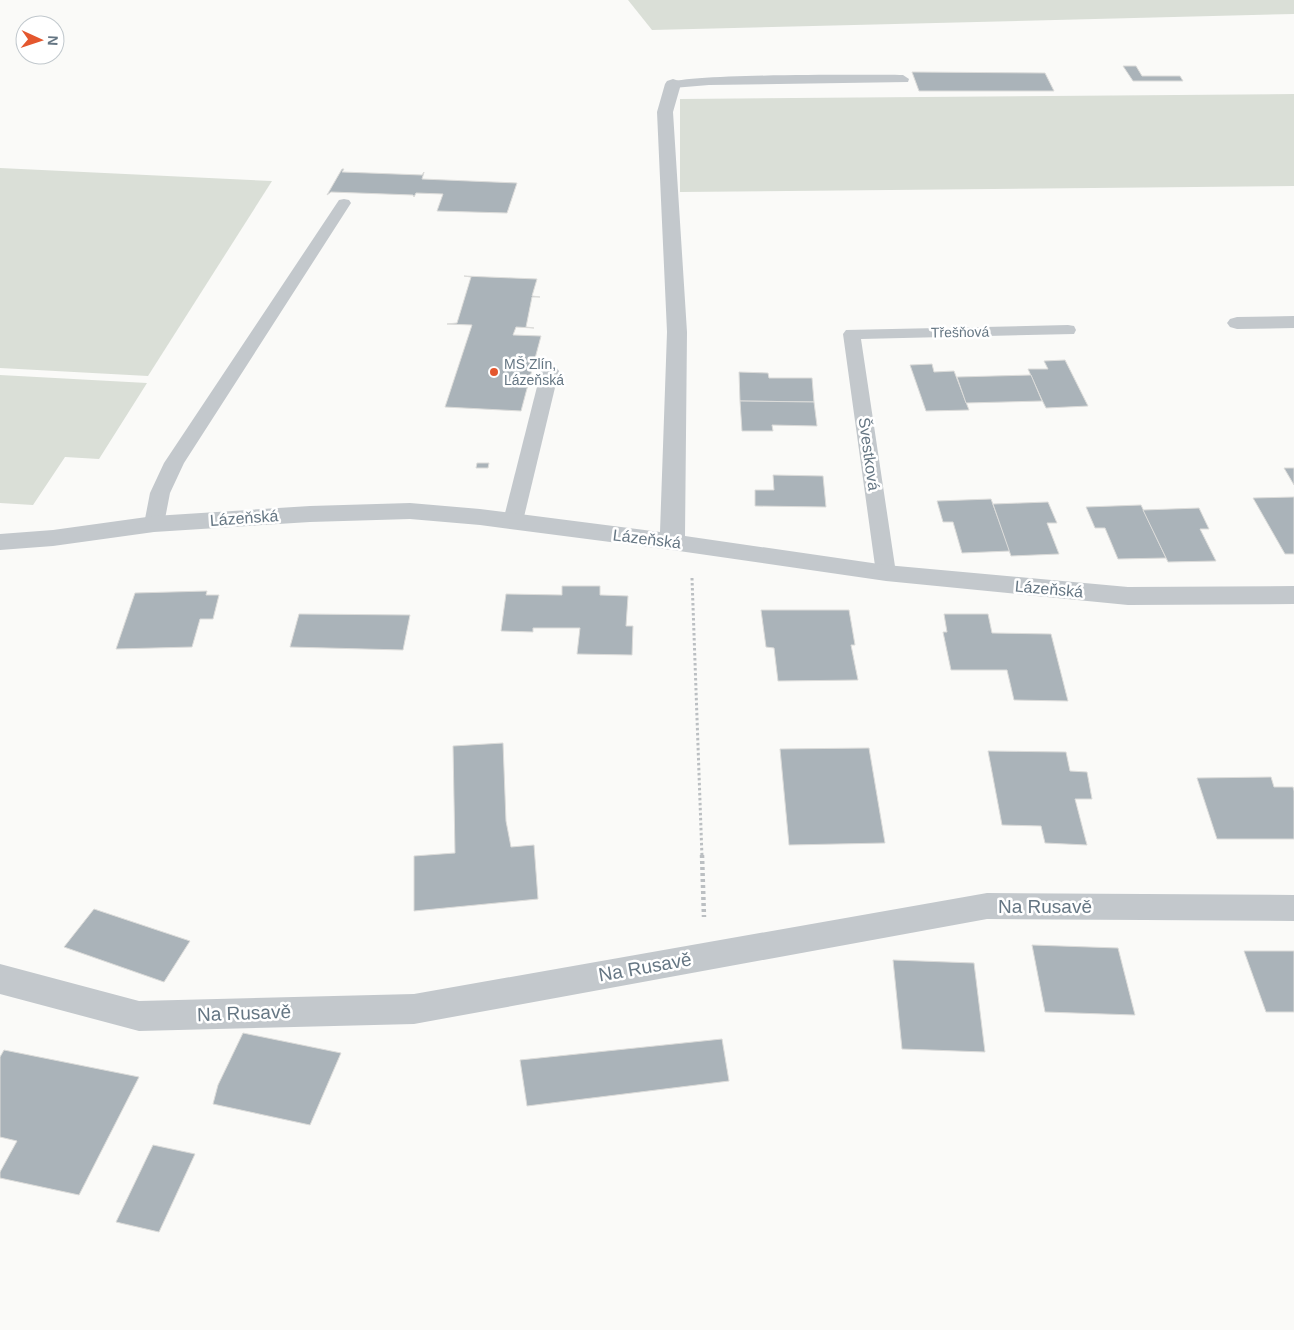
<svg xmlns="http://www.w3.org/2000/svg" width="1294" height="1330" font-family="Arial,sans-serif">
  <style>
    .green { fill: #dadfd7 }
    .building { fill: #aab3b9; stroke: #dcdcda }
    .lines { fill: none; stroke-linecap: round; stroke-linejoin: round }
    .path-far1 { stroke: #bbbfc2; stroke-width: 3; stroke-dasharray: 2.5 2.5; stroke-linecap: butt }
    .path { stroke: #bbbfc2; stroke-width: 4.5; stroke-dasharray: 3 3; stroke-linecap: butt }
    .lane { fill: #c3c8cc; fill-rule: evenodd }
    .street { fill: #c3c8cc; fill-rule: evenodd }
    .poi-dot { fill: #e4572e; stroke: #fff; stroke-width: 2 }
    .labels { text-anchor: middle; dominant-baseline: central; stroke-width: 5; stroke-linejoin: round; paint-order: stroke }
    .far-street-label { font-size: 14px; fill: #657683; stroke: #fff }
    .far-poi-label { font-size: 14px; fill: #657683; stroke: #fff; text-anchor: start }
    .street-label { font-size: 16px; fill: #657683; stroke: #fff }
    .near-street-label { font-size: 19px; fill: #657683; stroke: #fff }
  </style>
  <rect width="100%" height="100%" fill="#fafaf8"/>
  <g class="green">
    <polygon points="628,0 1294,0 1294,14 652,30"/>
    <polygon points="1294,94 1294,186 680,192 680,99"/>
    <polygon points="0,168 272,181 148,376 0,368"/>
    <polygon points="0,375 147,383 99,459 65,457 33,505 0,503"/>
  </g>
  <g class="building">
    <polygon points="1123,66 1136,66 1142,76 1180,76 1183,81 1133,81"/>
    <polygon points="912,72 1045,73 1054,91 919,91"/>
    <polygon points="342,169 344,169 342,172 422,175 424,172 422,179 517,183 507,213 437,211 443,194 416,193 414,197 413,195 331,192 327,195"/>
    <polygon points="464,276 537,279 532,296 540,297 532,297 526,327 534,328 516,327 513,335 541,336 521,411 445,407 472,325 447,324 457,323 471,277"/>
    <polygon points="1065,360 1088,406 1046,408 1042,400 1028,369 1048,369 1044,361"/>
    <polygon points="932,364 934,372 954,371 969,410 926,411 910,365"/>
    <polygon points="739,372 768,373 769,378 812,378 814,402 740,401"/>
    <polygon points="1031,375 1042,401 966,403 957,377"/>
    <polygon points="740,401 814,402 817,426 772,425 773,431 742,431"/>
    <polygon points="477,463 489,463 488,468 476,468"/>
    <polygon points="1284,468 1294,468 1294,485"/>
    <polygon points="773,475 823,476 826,507 755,506 755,490 774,490"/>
    <polygon points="1294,497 1294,554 1285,554 1253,498"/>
    <polygon points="991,499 1010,551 962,553 953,522 943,522 937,501"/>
    <polygon points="1048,502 1057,523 1047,523 1059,554 1011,556 993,504"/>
    <polygon points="1141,505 1166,558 1118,559 1105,528 1095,528 1086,507"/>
    <polygon points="1199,508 1209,529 1200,529 1216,561 1168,562 1143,510"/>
    <polygon points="562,586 600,586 600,595 628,596 626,626 633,626 632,655 577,654 580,628 533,628 533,632 501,631 506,594 562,595"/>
    <polygon points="207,591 206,595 219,595 213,619 200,619 192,647 116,649 135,593"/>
    <polygon points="761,610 849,610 855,645 851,645 858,680 778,681 774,648 766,647"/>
    <polygon points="299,614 410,615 403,650 290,647"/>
    <polygon points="944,614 988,614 992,633 1051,634 1068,701 1014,700 1007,670 951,670 943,632 947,632"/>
    <polygon points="503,743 506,821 511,847 534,845 538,899 414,911 414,856 455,853 453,746"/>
    <polygon points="869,748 885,843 789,845 780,749"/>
    <polygon points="988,751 1066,752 1070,771 1087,772 1092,799 1075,799 1087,845 1045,843 1041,826 1002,825"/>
    <polygon points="1271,777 1274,787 1293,787 1294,791 1294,839 1217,839 1197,778"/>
    <polygon points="94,909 190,941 164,982 64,947"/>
    <polygon points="1032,945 1118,948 1135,1015 1045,1012"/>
    <polygon points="1244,951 1294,951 1294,1012 1266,1012"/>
    <polygon points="893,960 974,963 985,1052 902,1049"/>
    <polygon points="243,1033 341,1053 310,1125 213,1104 218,1085"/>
    <polygon points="722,1039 729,1081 527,1106 520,1060"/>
    <polygon points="4,1050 139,1077 79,1195 0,1178 0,1172 17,1141 0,1137 0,1057"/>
    <polygon points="153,1145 195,1154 159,1232 116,1222"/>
  </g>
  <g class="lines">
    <polyline class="path-far1" points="692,578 702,857"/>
    <polyline class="path" points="702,855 704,917"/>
    <g class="lane">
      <path d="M 903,75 L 909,79 L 908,82 L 709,85 L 673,88 L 667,84 C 676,73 874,75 903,75 Z"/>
      <polygon points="344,199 349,200 351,203 184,463 170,493 164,524 161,529 154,530 147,529 144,524 150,493 164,463 337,203 339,200"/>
      <polygon points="1068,325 1074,326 1076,330 1074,334 861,339 896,573 893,578 886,580 879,578 876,573 843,334 846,330"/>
      <polygon points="550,366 556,367 559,371 523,521 520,526 513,527 506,526 503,521 541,371 544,367"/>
    </g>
    <g class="street">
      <polygon points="673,79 679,81 681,84 673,112 687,332 685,536 886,565 1128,587 1294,586 1294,604 1128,605 886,581 672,550 480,525 410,519 310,522 154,532 53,546 0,550 0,534 53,530 154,516 310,506 410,503 480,509 660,532 667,332 657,112 665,84 667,81"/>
      <polygon points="1294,316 1294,328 1237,329 1230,327 1227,323 1230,319 1237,317"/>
      <polygon points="987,893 1294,895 1294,921 987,919 414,1024 139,1031 0,994 0,964 139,1001 414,994"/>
    </g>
  </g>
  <circle class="poi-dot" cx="494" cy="372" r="5"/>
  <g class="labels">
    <g class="far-street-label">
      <text transform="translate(960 332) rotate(-1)">Třešňová</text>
    </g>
    <g class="far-poi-label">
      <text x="504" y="364">MŠ Zlín,<tspan x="504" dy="16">Lázeňská</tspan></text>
    </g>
    <g class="street-label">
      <text transform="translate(869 454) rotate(82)">Švestková</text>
      <text transform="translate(244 518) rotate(-4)">Lázeňská</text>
      <text transform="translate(647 539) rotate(7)">Lázeňská</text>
      <text transform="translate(1049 589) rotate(5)">Lázeňská</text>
    </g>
    <g class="near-street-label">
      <text x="1045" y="906">Na Rusavě</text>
      <text transform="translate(645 967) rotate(-10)">Na Rusavě</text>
      <text transform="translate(244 1013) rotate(-2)">Na Rusavě</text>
    </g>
  </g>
  <g transform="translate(40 40) rotate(93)"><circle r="24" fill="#ffffff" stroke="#c1c8cd"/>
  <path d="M0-4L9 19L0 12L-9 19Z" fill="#e4572e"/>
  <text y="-8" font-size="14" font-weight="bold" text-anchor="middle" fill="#657683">N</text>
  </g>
</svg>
